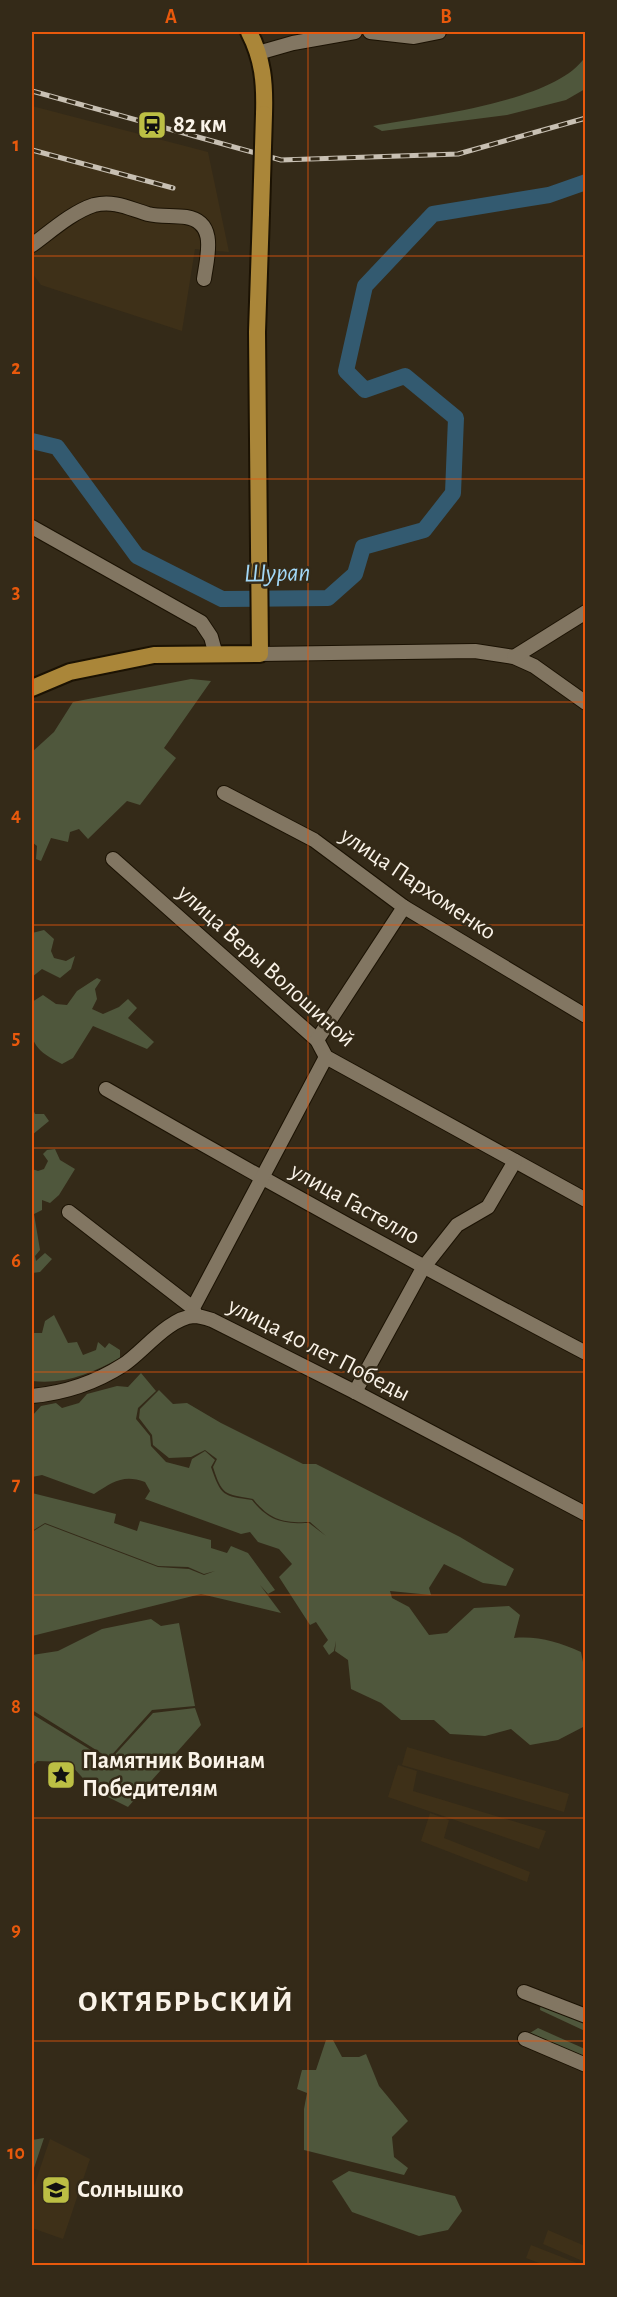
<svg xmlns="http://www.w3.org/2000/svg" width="617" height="2297" font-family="'Alegreya Sans',sans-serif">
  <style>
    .built { fill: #3e3018 }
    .green { fill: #4f573c }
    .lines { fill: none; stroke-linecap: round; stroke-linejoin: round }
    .river { stroke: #335a70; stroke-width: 16 }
    .minor-casing { stroke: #1b1203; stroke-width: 16 }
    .major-casing { stroke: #1b1203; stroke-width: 20 }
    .minor { stroke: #827662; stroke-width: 14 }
    .major { stroke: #aa8639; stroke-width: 16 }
    .rail-casing { stroke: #c8c0b3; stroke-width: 5 }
    .rail { stroke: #342a18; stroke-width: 3; stroke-dasharray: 9; stroke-linecap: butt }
    .major-bridge-casing { stroke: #1b1203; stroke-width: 20; stroke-linecap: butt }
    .major-bridge { stroke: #aa8639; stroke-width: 16 }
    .grid { fill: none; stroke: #e8590c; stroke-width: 1.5; stroke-opacity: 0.55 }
    .labels { text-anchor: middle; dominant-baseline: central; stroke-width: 5; stroke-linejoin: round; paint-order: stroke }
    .poi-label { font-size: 24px; font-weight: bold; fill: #faf3e8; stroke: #342a18; text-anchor: start }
    .street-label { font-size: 24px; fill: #faf3e8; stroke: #342a18 }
    .water-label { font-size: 26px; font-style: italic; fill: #a2d7f6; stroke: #342a18 }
    .district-label { font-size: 30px; font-weight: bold; letter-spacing: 1.5px; fill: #faf3e8; stroke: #342a18 }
    .neatline { fill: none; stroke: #e8590c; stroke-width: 2 }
    .grid-label { font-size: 20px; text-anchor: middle; font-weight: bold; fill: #e8590c }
  </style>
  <rect width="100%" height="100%" fill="#342a18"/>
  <g class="built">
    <polygon points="32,106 208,152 229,252 195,249 182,331 41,285 32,273"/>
    <polygon points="407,1747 569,1794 564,1812 402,1765"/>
    <polygon points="398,1765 417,1771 413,1791 546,1831 539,1849 388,1797"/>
    <polygon points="430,1813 449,1820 444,1838 530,1872 527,1882 421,1841"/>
    <polygon points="50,2139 90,2159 63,2239 32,2228 32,2192"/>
    <polygon points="548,2230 585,2246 585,2262 543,2244"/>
    <polygon points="531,2245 582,2265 544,2265 526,2258"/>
  </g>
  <g class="green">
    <path d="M 585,57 L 585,89 L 566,100 L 507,115 L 382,131 L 373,126 C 426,116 556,102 585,57 Z"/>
    <polygon points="191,679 211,681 164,748 176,758 140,805 127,801 88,839 79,829 70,832 68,842 51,838 41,861 36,859 37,846 32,842 32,752 54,732 73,702"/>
    <polygon points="44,930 54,939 51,951 54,958 66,961 75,956 71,969 60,978 42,969 32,977 32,933"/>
    <path d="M 97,978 L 101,980 L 95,989 L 97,999 L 92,1009 L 103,1014 L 119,1007 L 128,999 L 137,1008 L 128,1018 L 154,1042 L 147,1049 L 93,1026 L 73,1058 L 62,1064 C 27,1047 31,1038 32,1002 L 43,995 L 56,1004 L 67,1005 L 77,991 Z"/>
    <polygon points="32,1107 35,1114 44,1114 49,1121 32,1135"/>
    <polygon points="55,1149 60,1160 75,1169 59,1195 50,1203 42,1200 42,1210 34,1214 40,1250 35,1256 36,1261 45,1253 52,1259 40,1272 32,1273 32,1169 38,1171 44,1169 48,1161 43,1154 47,1150"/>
    <path d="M 54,1315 L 68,1343 L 77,1342 L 83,1355 L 96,1350 L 98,1342 L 105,1348 L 109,1343 L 120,1350 L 120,1358 C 92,1373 64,1385 32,1381 L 32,1333 L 42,1333 L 45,1321 Z"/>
    <path d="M 141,1373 L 156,1391 L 138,1408 L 136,1419 L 150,1436 L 151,1446 L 166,1462 L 189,1468 L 192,1459 L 205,1451 L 215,1460 L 211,1467 C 221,1496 223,1496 252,1500 C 269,1521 283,1524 309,1523 L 326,1536 L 310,1522 C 283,1523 270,1520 253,1499 C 224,1494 222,1495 213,1467 L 217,1459 L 205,1450 L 191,1457 L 169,1458 L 153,1445 L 152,1435 L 139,1418 L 140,1409 L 159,1390 L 173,1404 L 187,1403 L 221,1423 L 303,1464 L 316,1464 L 460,1537 L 514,1569 L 506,1586 L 483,1583 L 444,1564 L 429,1588 L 431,1595 L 390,1591 L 392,1598 L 409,1607 L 429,1635 L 447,1633 L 474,1608 L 509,1606 L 520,1615 L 514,1638 C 539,1636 558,1642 581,1652 L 585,1672 L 585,1726 L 558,1740 L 530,1745 L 511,1729 L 485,1736 L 450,1734 L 434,1720 L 401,1720 L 381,1703 L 351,1689 L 348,1660 L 335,1651 L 336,1641 L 334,1651 L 329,1655 L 323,1646 L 328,1640 L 316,1622 L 310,1625 L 279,1577 L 292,1564 L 279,1549 L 258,1542 L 250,1532 L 241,1534 L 145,1499 L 150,1491 L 145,1482 C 123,1474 113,1482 94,1494 L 42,1475 L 32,1477 L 32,1416 L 41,1406 L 56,1403 L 62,1408 L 79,1403 L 87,1394 L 117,1386 L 128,1387 Z"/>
    <polygon points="32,1493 116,1514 114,1523 137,1531 140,1521 211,1540 211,1548 227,1553 231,1546 248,1553 275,1590 268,1594 260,1585 281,1613 201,1594 32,1636 32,1532 45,1524 158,1567 189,1569 204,1575 215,1571 204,1574 188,1567 158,1566 45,1523 32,1531"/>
    <polygon points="151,1619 161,1626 179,1623 195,1706 152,1710 109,1758 32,1710 32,1655 58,1651 102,1629"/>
    <polygon points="195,1708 201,1725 128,1807 94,1790 68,1762 37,1761 32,1766 32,1714 109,1761 153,1713"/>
    <polygon points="541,2000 585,2020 585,2031 540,2010"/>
    <polygon points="538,2028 585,2049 585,2058 530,2033"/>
    <polygon points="326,2040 333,2040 342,2057 359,2057 366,2054 379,2086 408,2121 392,2137 394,2157 408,2168 404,2175 304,2150 304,2109 307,2093 297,2089 302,2070 316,2070"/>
    <polygon points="44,2138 32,2174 32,2140"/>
    <polygon points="349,2171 455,2196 462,2211 448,2230 419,2236 352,2212 332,2181"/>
  </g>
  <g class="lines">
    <polyline class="river" points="32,441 57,447 137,556 222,599 328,598 355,574 363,547 424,530 453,493 456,418 405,376 365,390 346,371 365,286 433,214 549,195 586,182"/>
    <g class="minor-casing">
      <g id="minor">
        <polyline points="370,32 414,37 439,32"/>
        <polyline points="258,53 293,43 355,32"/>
        <path d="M 32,245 C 50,232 72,212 94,205 C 115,200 130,209 148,214 C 160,217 174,215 186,217 C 218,222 207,257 204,279"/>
        <polyline points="32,527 201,622 211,637 216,655"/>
        <polyline points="260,654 475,651 514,657 534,666 586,703"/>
        <polyline points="514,657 586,612"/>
        <polyline points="224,793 314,840 404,907 586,1016"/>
        <polyline points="113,859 317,1040 326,1057 586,1200"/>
        <polyline points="317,1040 404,907"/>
        <path d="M 106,1089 C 264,1180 424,1268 586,1353"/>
        <polyline points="69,1212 193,1308"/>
        <polyline points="196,1316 193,1308 326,1057"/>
        <polyline points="355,1392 423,1268 457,1225 488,1207 515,1161"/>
        <path d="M 32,1396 C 64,1393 95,1383 123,1365 C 143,1352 168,1318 194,1316 C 200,1316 206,1318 212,1320 L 355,1392 L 586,1514"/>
        <polyline points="524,1992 586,2016"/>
        <polyline points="525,2039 586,2065"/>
      </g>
    </g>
    <g class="major-casing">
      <g id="major">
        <path d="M 249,32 C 263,59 265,83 264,114"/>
        <polyline points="32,688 70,672 154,655 260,654 257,332 261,213"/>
      </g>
    </g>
    <use href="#minor" class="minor"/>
    <use href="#major" class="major"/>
    <g class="rail-casing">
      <g id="rail">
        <polyline points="32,91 281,160 458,154 586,118"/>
        <polyline points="32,150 173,188"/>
      </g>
    </g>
    <use href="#rail" class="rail"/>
    <g class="major-bridge-casing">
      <polyline id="major-bridge" points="261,213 264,114"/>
    </g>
    <use href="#major-bridge" class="major-bridge"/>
  </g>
  <path class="grid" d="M 308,32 L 308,2266M 32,256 L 586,256M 32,479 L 586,479M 32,702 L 586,702M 32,925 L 586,925M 32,1148 L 586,1148M 32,1372 L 586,1372M 32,1595 L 586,1595M 32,1818 L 586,1818M 32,2041 L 586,2041"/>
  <defs>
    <g id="station-square" transform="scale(1.5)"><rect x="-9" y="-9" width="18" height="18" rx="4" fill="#bcbf44" stroke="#342a18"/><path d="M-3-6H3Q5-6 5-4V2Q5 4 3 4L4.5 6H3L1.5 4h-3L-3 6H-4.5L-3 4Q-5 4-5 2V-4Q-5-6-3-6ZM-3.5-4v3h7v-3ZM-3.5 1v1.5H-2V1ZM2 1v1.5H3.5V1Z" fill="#111"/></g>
    <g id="sight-square" transform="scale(1.5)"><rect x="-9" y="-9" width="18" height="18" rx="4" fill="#bcbf44" stroke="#342a18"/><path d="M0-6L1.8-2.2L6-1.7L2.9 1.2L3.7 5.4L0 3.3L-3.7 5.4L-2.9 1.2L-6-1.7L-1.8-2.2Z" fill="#111"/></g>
    <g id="school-square" transform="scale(1.5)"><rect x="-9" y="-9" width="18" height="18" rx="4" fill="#bcbf44" stroke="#342a18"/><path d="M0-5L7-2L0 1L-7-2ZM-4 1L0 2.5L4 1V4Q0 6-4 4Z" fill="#111"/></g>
  </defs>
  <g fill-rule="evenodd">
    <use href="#station-square" x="152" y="125"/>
    <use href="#sight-square" x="61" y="1775"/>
    <use href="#school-square" x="56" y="2190"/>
  </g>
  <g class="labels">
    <g class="poi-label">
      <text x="173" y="125">82 км</text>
      <text x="82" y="1761">Памятник Воинам<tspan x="82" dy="28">Победителям</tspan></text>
      <text x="77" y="2190">Солнышко</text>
    </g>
    <g class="street-label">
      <text transform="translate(418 884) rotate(34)">улица Пархоменко</text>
      <text transform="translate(266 966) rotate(42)">улица Веры Волошиной</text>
      <text transform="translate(355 1204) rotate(29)">улица Гастелло</text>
      <text transform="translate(319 1350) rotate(27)">улица 40 лет Победы</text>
    </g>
    <g class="water-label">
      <text transform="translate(277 573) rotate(-1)">Шурап</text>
    </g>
    <g class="district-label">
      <text x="186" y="2002">ОКТЯБРЬСКИЙ</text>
    </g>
  </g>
  <rect width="617" height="2297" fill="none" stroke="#342a18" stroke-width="66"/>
  <rect x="33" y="33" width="551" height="2231" class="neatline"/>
  <g class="grid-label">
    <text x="171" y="23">A</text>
    <text x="446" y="23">B</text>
    <text x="16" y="151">1</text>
    <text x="16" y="374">2</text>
    <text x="16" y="598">3</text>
    <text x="16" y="821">4</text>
    <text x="16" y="1044">5</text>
    <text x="16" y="1267">6</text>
    <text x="16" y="1490">7</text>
    <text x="16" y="1713">8</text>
    <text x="16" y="1936">9</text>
    <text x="16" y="2159">10</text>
  </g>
</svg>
